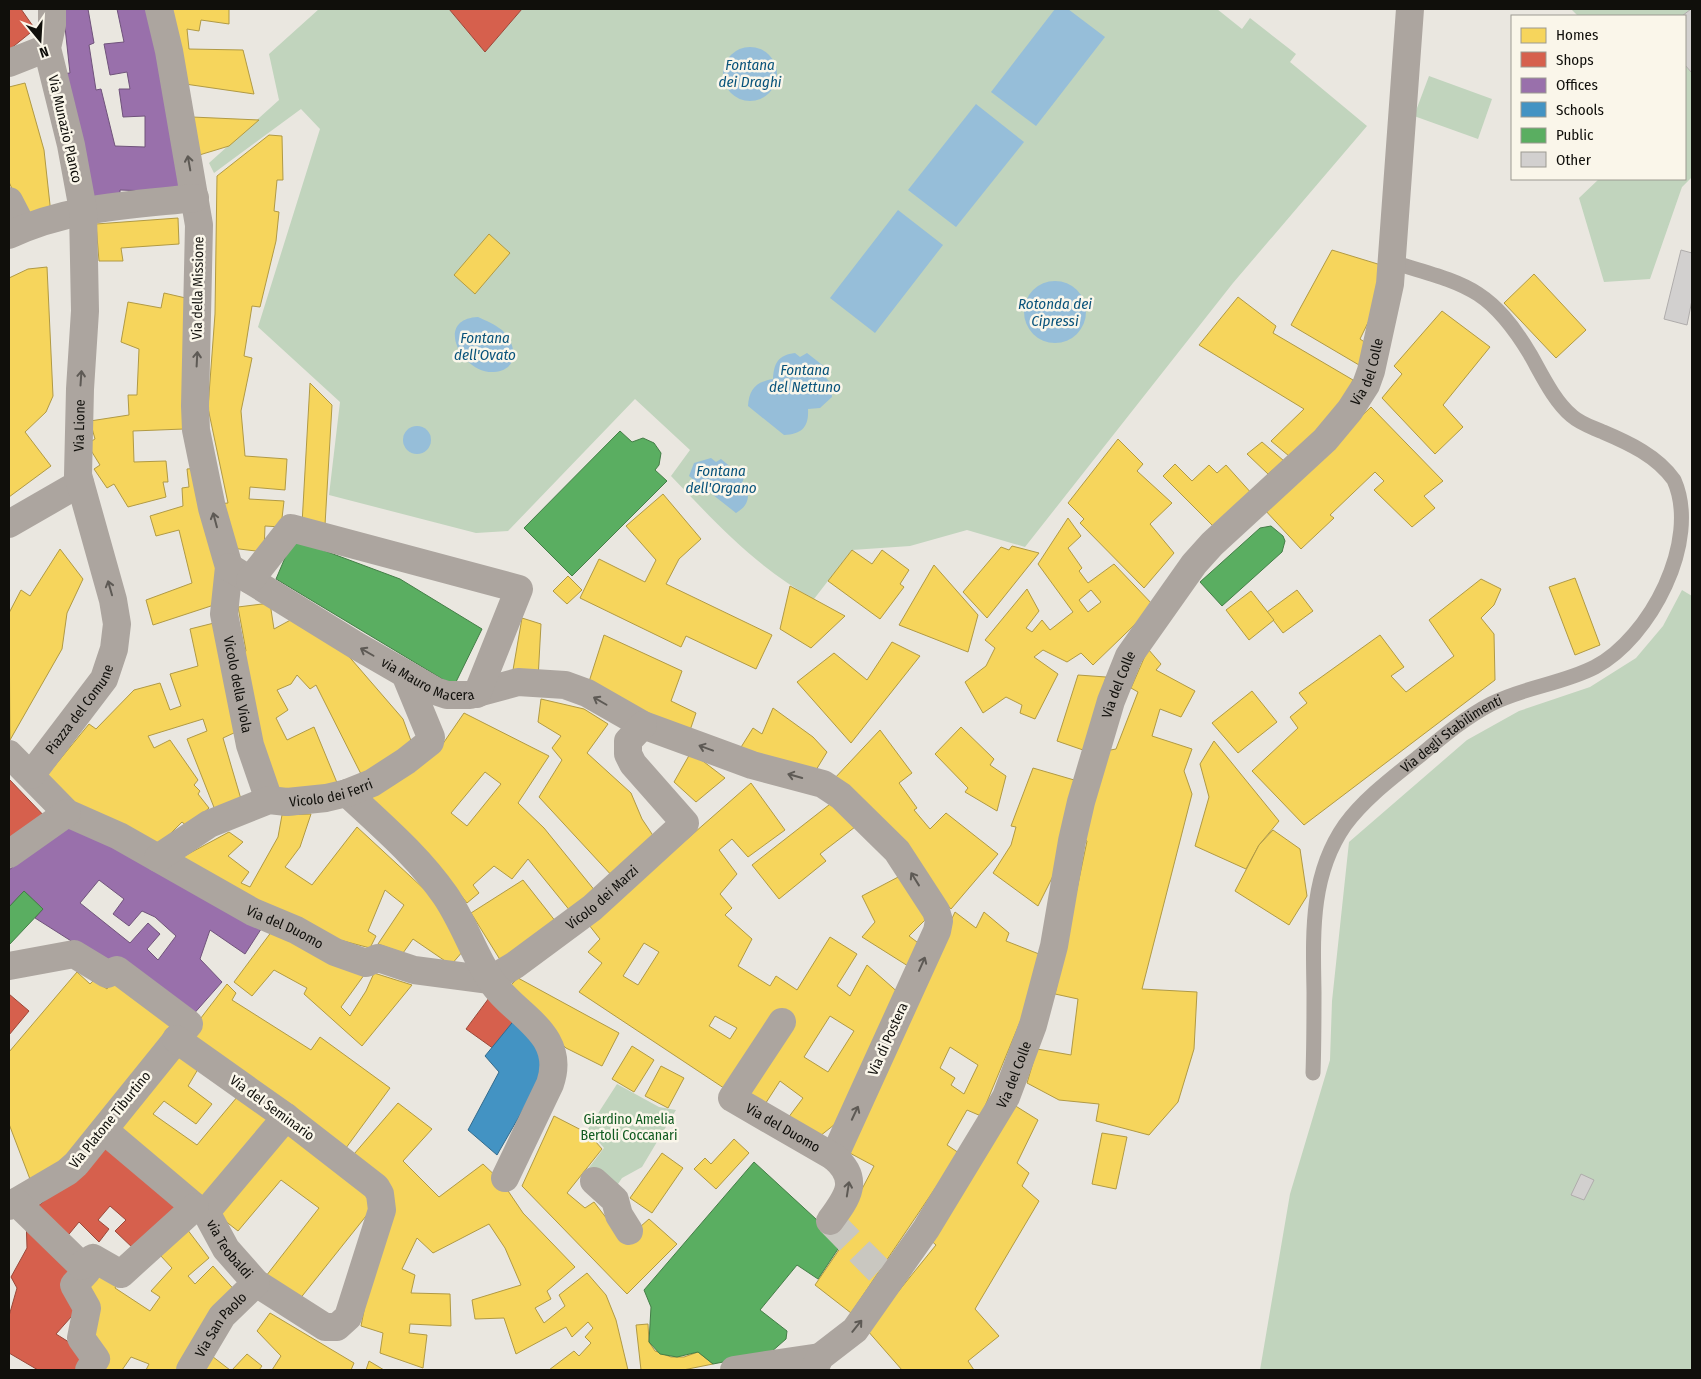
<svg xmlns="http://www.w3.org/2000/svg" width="1701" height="1379" font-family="'Fira Sans Condensed',sans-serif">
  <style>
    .green { fill: #c1d4bd }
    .water { fill: #96bed9 }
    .homes { fill: #f6d55c; stroke: #b19a44; fill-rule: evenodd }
    .shops { fill: #d6604d; stroke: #9b4839 }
    .offices { fill: #9970ab; stroke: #70537b; fill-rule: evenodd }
    .schools { fill: #4393c3; stroke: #346b8c }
    .public { fill: #5aae61; stroke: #447e47 }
    .building { fill: #d2d0cf; stroke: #afacab }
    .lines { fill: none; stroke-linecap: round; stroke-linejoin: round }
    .street-tunnel { stroke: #c9c7c0; stroke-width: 28; stroke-dasharray: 28 14; stroke-linecap: butt }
    .lane { stroke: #aca59f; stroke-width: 15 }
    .street { stroke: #aca59f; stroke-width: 28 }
    .oneway { stroke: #5e5a55 }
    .labels { text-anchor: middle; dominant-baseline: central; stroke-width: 5; stroke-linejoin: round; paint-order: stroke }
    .street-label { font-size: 14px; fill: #100f0b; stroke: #faf6ea }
    .park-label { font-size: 14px; fill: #105b20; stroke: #faf6ea }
    .water-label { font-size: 15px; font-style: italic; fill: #09537b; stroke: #faf6ea }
  </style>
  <rect width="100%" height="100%" fill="#eae7e0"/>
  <g class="green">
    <path d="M 319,9 L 449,9 L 485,52 L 522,9 L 1217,9 L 1242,29 L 1250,18 L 1296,54 L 1290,62 L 1367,126 L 1233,283 L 1025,547 L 967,530 L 910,546 L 852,550 L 814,599 C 758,569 715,522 671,476 L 690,450 L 635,399 L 508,531 L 476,533 L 329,495 L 340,402 L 258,327 L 320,129 L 301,109 L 214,173 L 209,163 L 279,100 L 269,54 Z"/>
    <polygon points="1571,9 1691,9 1682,16 1578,16"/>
    <polygon points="1685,65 1692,73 1692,177 1682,187 1650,279 1604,282 1579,198 1599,179 1685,179"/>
    <polygon points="1429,76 1492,99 1478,139 1414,116"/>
    <polygon points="1682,590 1692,596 1692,1370 1260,1370 1290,1194 1330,1060 1332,1001 1349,842 1467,740 1519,711 1590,687 1636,658 1663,626"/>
    <polygon points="617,1084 659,1107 676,1110 642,1167 622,1178 612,1193 587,1170 604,1148 588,1129"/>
  </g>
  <g class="water">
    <polygon points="1055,9 1068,9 1105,37 1036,126 991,92"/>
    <circle cx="750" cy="74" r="27"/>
    <polygon points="976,104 1024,142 956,227 908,190"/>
    <polygon points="898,210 943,245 875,333 830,298"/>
    <circle cx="1055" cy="312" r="31"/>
    <path d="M 478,317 C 487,321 494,324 502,330 C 517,344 520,370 494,372 C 462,374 433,319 478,317 Z"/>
    <path d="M 795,353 L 800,357 L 807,353 L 830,371 L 826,378 L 831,383 L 832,397 L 820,408 L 808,409 C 809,427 802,434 784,435 L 748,406 C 749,389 756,382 773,379 C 774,363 778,355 795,353 Z"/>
    <circle cx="417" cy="440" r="14"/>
    <path d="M 711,458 L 716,462 L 721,459 L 744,478 L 742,483 L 747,488 C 750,500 746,507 736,513 L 689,476 L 694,463 Z"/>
  </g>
  <g class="homes">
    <polygon points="171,9 229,9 229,24 201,20 199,31 187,29 189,49 243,50 254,94 185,84"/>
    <polygon points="25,83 44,150 51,214 27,222 9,182 9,87"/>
    <polygon points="192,117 259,120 229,146 196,156"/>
    <polygon points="269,135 282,136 283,180 277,180 274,211 279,212 276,241 260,307 252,306 244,356 252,358 241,411 245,456 287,459 285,490 250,487 249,499 284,501 281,527 265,526 264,552 231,548 217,504 228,503 208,408 215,314 217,176"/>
    <polygon points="178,218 179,244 121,248 123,261 99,261 96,224"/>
    <polygon points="489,234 510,253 475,294 454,275"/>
    <polygon points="1332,250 1381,265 1382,294 1360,339 1369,345 1359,365 1291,325"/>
    <polygon points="47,267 53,396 46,412 25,432 51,466 9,497 9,278 28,269"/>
    <polygon points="1534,274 1586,330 1556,358 1504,303"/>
    <polygon points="164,293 190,299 184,429 133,431 134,462 166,461 168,482 163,482 166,497 128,507 114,484 107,488 94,469 100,465 87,444 95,439 90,421 129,415 128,395 137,395 139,349 121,342 128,302 161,308"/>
    <polygon points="1238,297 1276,326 1273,333 1353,380 1336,419 1295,461 1271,441 1304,409 1199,345"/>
    <polygon points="1442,311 1490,347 1443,405 1463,427 1435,454 1382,398 1402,374 1394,366"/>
    <polygon points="310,383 332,405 325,525 302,524"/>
    <polygon points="1371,407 1443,481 1424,496 1435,508 1412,527 1374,490 1384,481 1375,472 1330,515 1334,518 1301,549 1264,509"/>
    <polygon points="1118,439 1143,464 1137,471 1172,503 1150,524 1174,553 1144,588 1080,523 1084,519 1068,503"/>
    <polygon points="1262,442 1284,461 1268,474 1247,454"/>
    <polygon points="1175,464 1192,481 1209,465 1217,473 1226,465 1253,495 1213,526 1163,476"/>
    <polygon points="198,468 221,568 217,604 153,625 146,600 192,583 179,530 156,536 150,516 183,506 182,488 189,487 187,469"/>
    <polygon points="663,494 701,539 679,559 666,584 772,635 756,669 686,636 681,647 580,598 599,559 645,582 656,560 626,526"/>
    <path d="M 1068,518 L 1081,536 L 1068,548 L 1082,568 L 1079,571 L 1088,583 L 1114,564 L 1154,606 L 1093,665 L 1081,653 L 1067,662 L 1043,650 L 1034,657 L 1058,674 L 1035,719 L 1020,713 L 1022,705 L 1006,697 L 983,713 L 965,682 L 986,666 L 995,648 L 985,640 L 1027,589 L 1039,611 L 1026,628 L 1032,632 L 1042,620 L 1050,630 L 1073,612 L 1038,564 ZM 1091,590 L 1101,602 L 1088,612 L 1079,600 Z"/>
    <polygon points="1012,546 1039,553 987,618 963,592 1001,547 1009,550"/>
    <polygon points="60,549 83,579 67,613 62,649 10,740 9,613 21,590 30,596"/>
    <polygon points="852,550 872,564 882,550 909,570 900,584 904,587 880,619 828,581"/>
    <polygon points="934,565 978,615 968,652 899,625"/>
    <polygon points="568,576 582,590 567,604 553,591"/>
    <polygon points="1575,578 1600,645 1575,655 1549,587"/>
    <polygon points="1481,579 1501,589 1494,605 1481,618 1494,634 1495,680 1304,825 1252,771 1298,728 1290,717 1307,703 1299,693 1380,635 1404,667 1391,676 1406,692 1454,656 1429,620"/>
    <polygon points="790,586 845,616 811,648 780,629"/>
    <polygon points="1297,590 1313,611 1283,633 1267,612"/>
    <polygon points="1251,591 1274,620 1249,640 1226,610"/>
    <polygon points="270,603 274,629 296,617 333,638 403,719 414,749 364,780 316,685 310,689 297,675 291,684 277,690 288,710 276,718 287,740 314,727 340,790 272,795 237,655 246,651 238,607"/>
    <polygon points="522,618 541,624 538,679 513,670"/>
    <polygon points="214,623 236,732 223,738 243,806 217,815 187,739 207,731 203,719 148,736 154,748 170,740 198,780 194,785 200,791 198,794 209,808 188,827 182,822 155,849 71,809 43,780 89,724 96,729 134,690 160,683 170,710 181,706 170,674 198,666 190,629"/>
    <polygon points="604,635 682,671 671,701 696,713 688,736 587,688"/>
    <polygon points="892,642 920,656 851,743 797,682 834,653 867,680"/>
    <polygon points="1148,649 1161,664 1156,670 1195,691 1181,717 1160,709 1152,736 1192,749 1184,771 1192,794 1142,989 1197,992 1194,1049 1178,1102 1149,1135 1096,1121 1099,1104 1059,1100 1027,1083 1037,1049 1071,1055 1078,999 1055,994 1087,841 1081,838 1105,751 1116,749 1138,692 1131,688"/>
    <polygon points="1078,675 1106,677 1086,751 1057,741"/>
    <polygon points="1252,691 1277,722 1238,753 1212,723"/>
    <polygon points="541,699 584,709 608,724 587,753 631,793 642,819 656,840 614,878 539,797 562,760 552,748 561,736 538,722"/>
    <polygon points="773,708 813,737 827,752 813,775 738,752 753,728 762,734"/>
    <path d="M 464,713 L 549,756 L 518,803 L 544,828 L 596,892 L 571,912 L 528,859 L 512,879 L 494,866 L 473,885 L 479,893 L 467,903 L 444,874 L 366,802 L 442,745 ZM 485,772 L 501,784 L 467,826 L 451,813 Z"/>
    <polygon points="961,727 994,759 990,765 1006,776 997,811 965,792 968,788 935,754"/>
    <polygon points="880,730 912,773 899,783 917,808 914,810 930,829 946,813 998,854 951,909 833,780"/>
    <polygon points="1214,741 1279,821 1259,845 1246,869 1195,846 1209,797 1200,764"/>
    <polygon points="691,752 725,778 696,802 674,782"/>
    <polygon points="1033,768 1081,782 1055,872 1038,906 993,873 1011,845 1016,827 1011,826"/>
    <path d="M 751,783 L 785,830 L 748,857 L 732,839 L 719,850 L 737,874 L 720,894 L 732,908 L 725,915 L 752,939 L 738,966 L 770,986 L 776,976 L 797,990 L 830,937 L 857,954 L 837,986 L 850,996 L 867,965 L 901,995 L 849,1113 L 815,1140 L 788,1118 L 803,1098 L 780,1081 L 760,1112 L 579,992 L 602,963 L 588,952 L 600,939 L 589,925 ZM 644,943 L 659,952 L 638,985 L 623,976 ZM 715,1016 L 737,1028 L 730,1039 L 709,1026 ZM 830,1016 L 854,1031 L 828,1072 L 804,1057 Z"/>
    <polygon points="834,801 855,827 820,854 826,861 779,899 752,865"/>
    <polygon points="311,814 300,847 285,867 312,885 357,827 451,914 469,944 451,965 413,939 403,953 378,944 404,905 385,890 368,931 376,936 370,948 313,933 177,860 229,832 243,842 228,856 249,872 241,883 250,887 278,837 282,815"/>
    <polygon points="1273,830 1300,849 1307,896 1289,925 1235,891 1259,845"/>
    <polygon points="902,875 929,916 909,936 921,945 908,966 862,937 875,922 862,896"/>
    <polygon points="523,880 560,927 504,966 471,913"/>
    <path d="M 955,912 L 976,928 L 984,912 L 1009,933 L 1006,941 L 1039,954 L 1028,1003 L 981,1116 L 967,1110 L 947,1145 L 959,1153 L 851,1313 L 815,1285 L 845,1241 L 835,1231 L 862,1189 L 874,1166 L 846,1151 ZM 950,1047 L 978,1065 L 964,1094 L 951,1085 L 955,1078 L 940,1068 Z"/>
    <polygon points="275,927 367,971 341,1007 350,1016 366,991 374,973 412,985 362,1046 304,994 307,988 274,970 252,996 234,982"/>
    <polygon points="77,972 90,984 94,980 107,989 116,974 179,1026 91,1146 33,1187 9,1124 9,1052"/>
    <polygon points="518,978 619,1033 602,1066 566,1048 507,989"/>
    <polygon points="227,984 236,993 232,1000 311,1050 320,1037 390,1088 343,1152 184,1040"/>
    <polygon points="181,1045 204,1059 188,1086 212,1104 196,1124 164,1101 153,1114 197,1145 243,1090 279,1116 200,1206 113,1128"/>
    <polygon points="632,1046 654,1060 634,1092 612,1079"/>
    <polygon points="661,1066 684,1078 668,1108 645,1096"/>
    <polygon points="398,1103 432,1129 403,1161 439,1197 483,1164 502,1182 523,1213 575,1267 547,1291 551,1299 535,1308 544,1323 565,1306 559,1295 587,1273 606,1295 616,1320 628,1370 549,1370 574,1351 579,1356 591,1343 585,1337 593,1328 588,1322 572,1337 566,1327 516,1354 504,1318 475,1319 472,1300 521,1285 505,1248 489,1224 433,1253 417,1238 402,1269 415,1275 411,1293 450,1294 451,1326 410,1324 409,1333 427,1335 423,1368 380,1353 383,1333 361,1326 374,1259 394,1200 348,1161"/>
    <polygon points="1014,1105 1038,1120 1017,1163 1029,1173 1022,1186 1039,1201 975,1309 999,1336 968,1361 974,1370 902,1370 867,1330 936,1245 927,1237"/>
    <polygon points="554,1116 589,1134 602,1149 567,1193 585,1208 594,1202 624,1241 649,1219 677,1244 627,1294 522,1186"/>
    <polygon points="289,1132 378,1201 299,1300 266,1276 319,1208 281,1180 238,1231 215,1213"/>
    <polygon points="1102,1133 1127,1137 1116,1189 1092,1184"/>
    <polygon points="734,1139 749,1153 716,1189 694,1169 705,1158 711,1164"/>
    <polygon points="662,1153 683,1168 652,1213 630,1198"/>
    <polygon points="187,1229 209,1258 188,1276 195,1284 213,1266 238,1294 188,1370 146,1370 149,1364 131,1357 122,1370 101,1370 92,1342 90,1288 95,1261 120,1277 115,1288 150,1311 160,1297 151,1291 172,1268 160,1255"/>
    <polygon points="270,1313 354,1363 351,1370 272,1370 281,1356 257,1331"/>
    <polygon points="648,1324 649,1342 655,1351 671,1357 684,1357 698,1352 713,1364 683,1370 641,1370 636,1325"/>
    <polygon points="208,1353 230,1370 199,1370"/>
    <polygon points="247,1354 262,1366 259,1370 232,1370"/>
    <polygon points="369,1361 384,1370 366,1370"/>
  </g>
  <g class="shops">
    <polygon points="9,9 21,9 35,29 9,50"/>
    <polygon points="449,9 522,9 485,52"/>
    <polygon points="9,779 48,820 9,848"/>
    <polygon points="9,994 29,1011 9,1035"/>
    <polygon points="489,998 516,1018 494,1049 466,1029"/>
    <polygon points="104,1139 182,1206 135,1250 115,1231 126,1220 110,1206 98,1220 109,1229 99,1242 79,1222 65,1239 79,1308 56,1334 88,1354 75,1370 38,1370 9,1353 9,1316 17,1288 11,1277 27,1248 26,1216 83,1169"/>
  </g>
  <g class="offices">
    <polygon points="63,9 88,9 94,43 89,45 96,90 101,89 115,146 145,147 145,116 123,117 119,89 130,89 127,72 110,75 104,44 124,42 117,9 155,9 180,192 120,190 120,198 89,201 60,74 70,73"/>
    <path d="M 67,823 L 265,923 L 245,954 L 210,930 L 200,959 L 222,982 L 191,1017 L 35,918 L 43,909 L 24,891 L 9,907 L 9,870 ZM 99,880 L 124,899 L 113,914 L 129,926 L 142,911 L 155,917 L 176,936 L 158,960 L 147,949 L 160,934 L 148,923 L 130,943 L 80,903 Z"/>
  </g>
  <polygon class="schools" points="516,1018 551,1061 497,1155 468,1130 499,1072 485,1056"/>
  <g class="public">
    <polygon points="620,431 632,442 643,438 654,443 661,453 659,465 655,470 667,481 572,576 524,528"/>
    <polygon points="1271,526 1283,536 1285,541 1282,552 1222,606 1200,582 1260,528"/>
    <polygon points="293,539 400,579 482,629 454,686 276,579"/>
    <polygon points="24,891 43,909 9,945 9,907"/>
    <polygon points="754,1162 842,1243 818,1279 797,1265 760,1310 787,1331 786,1339 770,1353 713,1364 698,1352 677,1357 660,1354 649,1342 651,1307 644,1290"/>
  </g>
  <g class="building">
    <polygon points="1691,9 1692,9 1692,73 1685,65 1685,16 1682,16"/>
    <polygon points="1681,250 1692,253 1692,300 1687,325 1664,319"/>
    <polygon points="1581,1174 1594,1180 1584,1200 1571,1195"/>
  </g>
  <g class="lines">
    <polyline class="street-tunnel" points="830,1221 889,1281"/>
    <path class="lane" id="s1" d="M 1313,1073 C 1314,1046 1314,1019 1314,992 C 1313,934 1310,875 1345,825 C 1364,799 1392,778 1417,758 C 1440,739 1464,718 1491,704 C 1524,687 1562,684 1595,667 C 1650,638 1701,541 1674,480 C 1657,456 1629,443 1603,432 C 1592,427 1581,424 1572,416 C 1554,401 1542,375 1530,354 C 1489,286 1464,284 1392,262"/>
    <g class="street">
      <path id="s2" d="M 159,9 L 169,51 L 199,225 L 195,406 L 196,430 L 212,508 L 229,567 L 224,614 L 250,745 L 269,800"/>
      <polyline points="9,63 47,48"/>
      <polyline points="9,201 23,228"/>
      <path d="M 9,235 C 67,207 131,205 195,198"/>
      <polyline points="9,524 80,483"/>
      <path id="s3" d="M 229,567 L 357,646 L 435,691 L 447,695 L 470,695 L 518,682 L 565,685 L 587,693 L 643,725 L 752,765 L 823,784 L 841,796 L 897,851 L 936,911 L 939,921 L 937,931 L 834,1157"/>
      <polyline points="250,580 291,528 519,589 477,694"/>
      <path id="s4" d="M 9,754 L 67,813 L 119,836 L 253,912 L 296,930 L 335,952 L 366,963 L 378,958 L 414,970 L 490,980 L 515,965 L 592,908 L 685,823 L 633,764 L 628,754 L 628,741 L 643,725"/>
      <path id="s5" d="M 31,775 L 104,679 L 114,649 L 117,624 L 113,600 L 78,475 L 80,389 L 85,311 L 83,210 L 71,145 L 47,48 L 52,25 L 52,9"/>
      <path d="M 347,793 C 381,825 418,856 445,895 C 463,921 473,952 490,979 C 512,1015 568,1032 550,1084 L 505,1178"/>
      <polyline points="9,854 67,813"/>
      <path id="s6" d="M 158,858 L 209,824 L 269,800 L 287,802 L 326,798 L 347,793 L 372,783 L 406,761 L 430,742 L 431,737 L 405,674"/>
      <polyline points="9,966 74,954 107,974 117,970 189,1024 76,1164 67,1172 9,1206"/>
      <path id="s7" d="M 782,1022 L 732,1098 L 834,1157 C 861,1180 847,1198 830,1221"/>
      <path id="s8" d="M 105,1131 L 195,1207 L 206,1212 L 226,1249 L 256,1283 L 325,1327 L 337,1327 L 348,1317 L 382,1210 L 380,1194 L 376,1187 L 286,1117 L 176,1039"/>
      <polyline points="594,1181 615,1200 619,1215 629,1231"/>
      <polyline points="16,1202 87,1271 74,1285 87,1308 81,1338 96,1359 89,1370"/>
      <polyline points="206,1212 286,1117"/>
      <polyline points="81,1266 93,1258 121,1274 195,1207"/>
      <path id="s9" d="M 190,1370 L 222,1316 L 256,1283"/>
      <polyline points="734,1370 820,1357"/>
      <path id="s10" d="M 814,1370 L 820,1357 L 855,1330 L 926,1229 L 1006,1097 L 1033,1025 L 1054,946 L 1072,841 L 1081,802 L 1111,701 L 1129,656 L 1194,564 L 1212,544 L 1325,440 L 1350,410 L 1366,385 L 1371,371 L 1390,284 L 1410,9"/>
    </g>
  </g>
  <defs><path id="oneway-shaft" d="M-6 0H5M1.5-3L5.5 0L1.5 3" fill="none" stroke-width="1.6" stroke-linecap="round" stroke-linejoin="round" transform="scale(1.25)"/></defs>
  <g class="oneway">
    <use href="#oneway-shaft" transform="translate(189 163) rotate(-100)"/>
    <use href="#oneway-shaft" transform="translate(197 359) rotate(-87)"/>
    <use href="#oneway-shaft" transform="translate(81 378) rotate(-86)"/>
    <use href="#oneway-shaft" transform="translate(215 520) rotate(-105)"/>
    <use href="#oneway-shaft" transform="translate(110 588) rotate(-106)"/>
    <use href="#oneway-shaft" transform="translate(367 652) rotate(-150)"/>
    <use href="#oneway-shaft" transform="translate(600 701) rotate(-150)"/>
    <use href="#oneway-shaft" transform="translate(706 748) rotate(-160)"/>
    <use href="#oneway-shaft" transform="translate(795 776) rotate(-164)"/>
    <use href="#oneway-shaft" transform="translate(915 879) rotate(-122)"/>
    <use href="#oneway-shaft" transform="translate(922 964) rotate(-66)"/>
    <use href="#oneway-shaft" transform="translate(855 1113) rotate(-65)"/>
    <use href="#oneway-shaft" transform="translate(848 1189) rotate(-81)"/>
    <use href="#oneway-shaft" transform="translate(857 1326) rotate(-51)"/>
  </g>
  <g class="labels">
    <g class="street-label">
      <text transform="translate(65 129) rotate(77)">Via Munazio Planco</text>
      <text transform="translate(198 288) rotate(-89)">Via della Missione</text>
      <text stroke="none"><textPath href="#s10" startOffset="1170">Via del Colle</textPath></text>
      <text stroke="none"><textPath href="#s5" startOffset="381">Via Lione</textPath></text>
      <text stroke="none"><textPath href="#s3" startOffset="230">via Mauro Macera</textPath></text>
      <text stroke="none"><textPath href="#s2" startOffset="685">Vicolo della Viola</textPath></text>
      <text stroke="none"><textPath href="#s10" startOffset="765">Via del Colle</textPath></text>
      <text stroke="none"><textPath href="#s5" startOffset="82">Piazza del Comune</textPath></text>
      <text stroke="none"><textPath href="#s1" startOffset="395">Via degli Stabilimenti</textPath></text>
      <text stroke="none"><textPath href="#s6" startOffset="189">Vicolo dei Ferri</textPath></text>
      <text stroke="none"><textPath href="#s4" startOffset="685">Vicolo dei Marzi</textPath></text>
      <text stroke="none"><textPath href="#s4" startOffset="329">Via del Duomo</textPath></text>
      <text transform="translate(888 1039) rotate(-66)">Via di Postera</text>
      <text stroke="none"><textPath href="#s10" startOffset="360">Via del Colle</textPath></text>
      <text transform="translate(272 1108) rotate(36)">Via del Seminario</text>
      <text transform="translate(110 1120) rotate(-51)">Via Platone Tiburtino</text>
      <text stroke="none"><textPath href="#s7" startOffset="150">Via del Duomo</textPath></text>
      <text stroke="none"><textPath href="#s8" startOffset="174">via Teobaldi</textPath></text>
      <text stroke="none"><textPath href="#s9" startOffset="55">Via San Paolo</textPath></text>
    </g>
    <g class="park-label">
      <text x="629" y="1119">Giardino Amelia<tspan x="629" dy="16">Bertoli Coccanari</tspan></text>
    </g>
    <g class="water-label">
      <text x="750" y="65">Fontana<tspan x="750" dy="17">dei Draghi</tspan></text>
      <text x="1055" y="304">Rotonda dei<tspan x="1055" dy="17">Cipressi</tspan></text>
      <text x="485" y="338">Fontana<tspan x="485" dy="17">dell'Ovato</tspan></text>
      <text x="805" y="370">Fontana<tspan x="805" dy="17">del Nettuno</tspan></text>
      <text x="721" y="471">Fontana<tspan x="721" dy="17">dell'Organo</tspan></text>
    </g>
  </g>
  <rect width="1701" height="1379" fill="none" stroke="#100f0b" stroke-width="20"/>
  <rect x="1511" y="15" width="175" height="165" fill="#faf6ea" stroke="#9c9a91"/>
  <rect x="1521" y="28" width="25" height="15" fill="#f6d55c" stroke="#9c9a91"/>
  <text x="1556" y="40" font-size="15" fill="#100f0b">Homes</text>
  <rect x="1521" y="52" width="25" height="15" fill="#d6604d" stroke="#9c9a91"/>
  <text x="1556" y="65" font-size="15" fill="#100f0b">Shops</text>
  <rect x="1521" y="78" width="25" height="15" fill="#9970ab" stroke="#9c9a91"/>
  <text x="1556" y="90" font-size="15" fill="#100f0b">Offices</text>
  <rect x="1521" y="102" width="25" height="15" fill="#4393c3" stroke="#9c9a91"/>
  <text x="1556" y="115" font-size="15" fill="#100f0b">Schools</text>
  <rect x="1521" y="128" width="25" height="15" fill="#5aae61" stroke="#9c9a91"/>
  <text x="1556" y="140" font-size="15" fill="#100f0b">Public</text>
  <rect x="1521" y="152" width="25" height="15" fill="#d2d0cf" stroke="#9c9a91"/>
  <text x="1556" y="165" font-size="15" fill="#100f0b">Other</text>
  <g transform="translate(40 40) rotate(162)" stroke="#faf6ea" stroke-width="4" paint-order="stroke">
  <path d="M0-4L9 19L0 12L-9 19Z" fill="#100f0b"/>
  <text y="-8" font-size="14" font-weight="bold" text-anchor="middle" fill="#100f0b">N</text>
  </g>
</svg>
